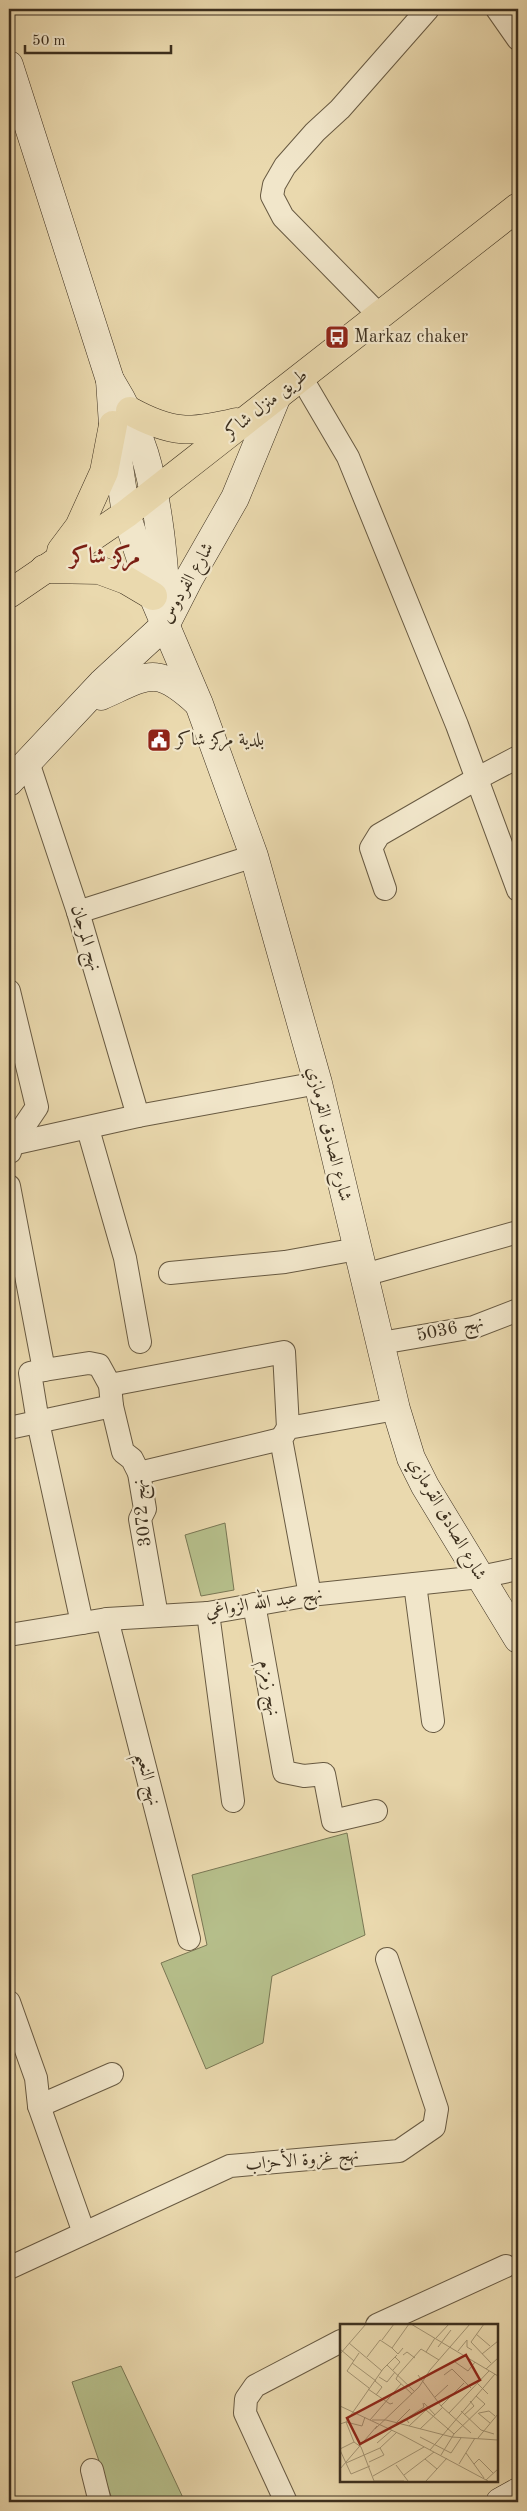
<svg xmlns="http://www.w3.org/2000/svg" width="527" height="2511" font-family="'Old Standard TT',Amiri,serif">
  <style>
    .green { fill: #b6bf8b; stroke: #797754 }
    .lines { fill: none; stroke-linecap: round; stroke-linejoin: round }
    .street-casing { stroke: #685a42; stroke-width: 24 }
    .secondary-casing { stroke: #3c2f1e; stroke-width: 29 }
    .primary-casing { stroke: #3c2f1e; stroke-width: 29 }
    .street { stroke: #f1e6ca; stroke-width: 22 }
    .secondary { stroke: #f1e6ca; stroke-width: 28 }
    .primary { stroke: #ead9ae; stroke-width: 28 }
    .labels { text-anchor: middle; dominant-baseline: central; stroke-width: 4.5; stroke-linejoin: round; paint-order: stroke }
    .poi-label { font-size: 18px; fill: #3c2f1e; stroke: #f1e6ca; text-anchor: start }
    .street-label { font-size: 18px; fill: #3c2f1e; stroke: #f1e6ca }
    .district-label { font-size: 22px; font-weight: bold; fill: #7a1f14; stroke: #f1e6ca }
    .inset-road { fill: none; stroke: #a49574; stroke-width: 1 }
    .view { fill: #8f2418; fill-opacity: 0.15; stroke: #8f2418; stroke-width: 2.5 }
    .inset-edge { fill: none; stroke: #3c2f1e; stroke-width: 2.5 }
  </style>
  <rect width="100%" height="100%" fill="#ead9ae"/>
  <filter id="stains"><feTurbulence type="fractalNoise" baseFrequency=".004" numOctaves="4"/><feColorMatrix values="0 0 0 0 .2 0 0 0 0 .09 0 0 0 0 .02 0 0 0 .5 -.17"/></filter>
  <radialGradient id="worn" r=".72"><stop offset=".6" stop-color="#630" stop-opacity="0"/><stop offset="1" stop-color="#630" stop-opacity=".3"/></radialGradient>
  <g class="green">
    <polygon points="225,1523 234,1590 201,1596 185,1535"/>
    <polygon points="347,1833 365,1935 272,1976 263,2043 206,2069 161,1963 207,1945 192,1875"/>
    <polygon points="121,2366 185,2502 113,2502 72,2382"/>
  </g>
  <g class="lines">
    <g class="street-casing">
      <g id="street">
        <polyline points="497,9 518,39"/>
        <polyline points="380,316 283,217 272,196 274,185 285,166 315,132 340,109 428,9"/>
        <polyline points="301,377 348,457 457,725 518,890"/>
        <polyline points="28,762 78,912 138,1116"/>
        <polyline points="385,889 371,848 379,835 478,778 518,757"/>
        <polyline points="78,912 254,856"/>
        <polyline points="9,991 37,1107 12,1144 10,1152"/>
        <polyline points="88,1129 125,1258 140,1342"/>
        <polyline points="12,1144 138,1116 318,1083"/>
        <polyline points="9,1186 44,1370 89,1363 99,1365 110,1385 112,1406 123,1452 132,1459 139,1473 145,1509 140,1519 157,1616"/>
        <polyline points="170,1273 285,1262 357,1249"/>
        <polyline points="364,1275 518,1232"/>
        <polyline points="381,1343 474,1327 518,1310"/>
        <polyline points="44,1370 30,1373 38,1422 82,1623"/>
        <polyline points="110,1385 284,1352 288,1428"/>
        <polyline points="9,1428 112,1406"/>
        <polyline points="139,1473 281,1439"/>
        <polyline points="415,1584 433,1721"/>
        <polyline points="310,1595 281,1439 288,1428 396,1409"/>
        <polyline points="254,1604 284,1772 304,1776 324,1774 333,1821 376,1811"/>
        <polyline points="208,1613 233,1801"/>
        <polyline points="107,1619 189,1939"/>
        <polyline points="9,1635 107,1619 208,1613 310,1595 480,1577 518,1569"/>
        <polyline points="9,2002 36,2078 39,2106 84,2233"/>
        <polyline points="39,2106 112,2074"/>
        <polyline points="9,2268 230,2166 399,2151 434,2127 437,2109 387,1959"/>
        <polyline points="377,2325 506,2266"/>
        <polyline points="92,2470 100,2502"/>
        <polyline points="286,2502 245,2413 246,2399 255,2386 341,2341"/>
      </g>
    </g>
    <g class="secondary-casing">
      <g id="secondary">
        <path d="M 9,65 L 110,380 C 143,433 152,472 160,532 C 163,557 166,580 165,605"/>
        <polyline points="110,380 113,425 126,514 153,596 199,704 254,856 318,1083 396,1409 411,1458 425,1486 518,1639"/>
        <path d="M 101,696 C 148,675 156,664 198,703"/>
        <polyline points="9,782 102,683 166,624 190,577 235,498 277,396"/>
        <polyline points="500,2502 518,2492"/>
      </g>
    </g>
    <g class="primary-casing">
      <g id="primary">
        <path d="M 130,411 C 172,434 191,433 236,422"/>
        <polyline points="61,551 79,527 104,472 113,425"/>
        <polyline points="44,569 99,570 126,580 153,596"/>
        <polyline points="9,594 126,514 518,207"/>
      </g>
    </g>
    <use href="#street" class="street"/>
    <use href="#secondary" class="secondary"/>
    <use href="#primary" class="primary"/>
  </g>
  <defs>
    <g id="bus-square" transform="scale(1.25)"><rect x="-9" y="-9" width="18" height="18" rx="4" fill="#8f2418" stroke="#f1e6ca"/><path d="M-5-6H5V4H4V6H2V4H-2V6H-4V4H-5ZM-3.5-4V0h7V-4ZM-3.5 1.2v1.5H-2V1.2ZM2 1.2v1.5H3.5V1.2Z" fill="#fff"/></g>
    <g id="civic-square" transform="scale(1.25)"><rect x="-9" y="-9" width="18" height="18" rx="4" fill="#8f2418" stroke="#f1e6ca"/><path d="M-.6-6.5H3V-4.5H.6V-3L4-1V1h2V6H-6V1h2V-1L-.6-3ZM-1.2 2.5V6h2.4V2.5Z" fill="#fff"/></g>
  </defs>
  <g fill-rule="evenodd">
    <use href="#bus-square" x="337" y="337"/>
    <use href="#civic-square" x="159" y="740"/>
  </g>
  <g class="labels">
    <g class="poi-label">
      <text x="354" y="337">Markaz chaker</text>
      <text x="176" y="740">بلدية مركز شاكر</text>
    </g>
    <g class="street-label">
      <text transform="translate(266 404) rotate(-38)">طريق منزل شاكر</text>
      <text transform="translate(187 583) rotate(-60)">شارع الفردوس</text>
      <text transform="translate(86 938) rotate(73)">نهج المرجان</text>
      <text transform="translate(329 1134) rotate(76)">شارع الصادق القرمازي</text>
      <text transform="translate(450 1329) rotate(-12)">نهج 5036</text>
      <text transform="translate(142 1513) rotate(-96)">نهج 3072</text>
      <text transform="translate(447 1519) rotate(60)">شارع الصادق القرمازي</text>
      <text transform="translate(264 1603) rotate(-9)">نهج عبد الله الزواغي</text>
      <text transform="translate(269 1688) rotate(80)">نهج زمزم</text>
      <text transform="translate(148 1779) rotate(76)">نهج النعيم</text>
      <text transform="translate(302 2160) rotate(-5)">نهج غزوة الأحزاب</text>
    </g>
    <g class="district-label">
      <text x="105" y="557">مركز شاكر</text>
    </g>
  </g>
  <g transform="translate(340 2324)">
    <rect width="158" height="158" fill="#ead9ae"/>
    <path class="inset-road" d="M 71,0 L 158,52M 144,0 L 131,18 L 151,39M 136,10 L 150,22M 96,14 L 109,0M 42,16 L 54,0M 9,19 L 42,47M 98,23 L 111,6M 63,24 L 58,30 L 52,24 L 69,0M 0,25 L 14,37M 118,27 L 127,16 L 127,23 L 132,26M 86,28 L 95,14M 19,29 L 7,47 L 29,64M 0,30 L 26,0M 142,30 L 158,17M 63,31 L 67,28 L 75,34M 27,33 L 40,16 L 52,24M 115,38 L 128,47 L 135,38M 12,39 L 36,57M 47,41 L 74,67M 146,45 L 158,34M 53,46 L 60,38 L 55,33M 58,51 L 81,25 L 99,36M 58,51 L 56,55 L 72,70M 78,51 L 101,82 L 131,109M 104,51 L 112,45 L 131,64M 39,53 L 47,58 L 55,48M 35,57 L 42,63 L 36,71M 137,59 L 148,70M 28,65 L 50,80 L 53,79M 95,73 L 108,61M 84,79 L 95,91M 0,82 L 62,111 L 148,157M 101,82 L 124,59M 121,87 L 141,106 L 154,110M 109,89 L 149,47M 138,89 L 150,99M 139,89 L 149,87 L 155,92M 124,91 L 134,82 L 130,77M 30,96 L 61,60M 32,96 L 46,96 L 112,113 L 158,116M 56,99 L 70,85M 69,99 L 66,95 L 84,83 L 83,79M 0,100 L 6,98 L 43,45 L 57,31M 69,102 L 86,86 L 114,110M 35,105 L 79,63 L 90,46 L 130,0M 80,105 L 103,83M 80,113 L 111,129 L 121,114M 138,114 L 158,90M 14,118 L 6,98 L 22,102 L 25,93M 37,119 L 52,106M 0,125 L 14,118 L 21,123 L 34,157 L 64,157M 0,126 L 11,150 L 30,142M 90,126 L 155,50M 126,129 L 144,154M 101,131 L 114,110 L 145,80 L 136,72M 85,135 L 97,145M 29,138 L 44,131 L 40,124M 6,139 L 40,124 L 57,108M 119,140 L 135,114M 134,140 L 139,135 L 153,149M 56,141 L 68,157M 0,145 L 37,102M 64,151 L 94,128M 33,152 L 84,123M 146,156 L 158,145M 86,157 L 107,134"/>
    <path class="view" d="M 126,31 L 140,56 L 20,120 L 7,94 Z"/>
    <rect width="158" height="158" class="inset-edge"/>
  </g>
  <rect width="527" height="2511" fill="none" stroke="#ead9ae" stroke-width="30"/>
  <rect x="10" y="10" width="507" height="2491" fill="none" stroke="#3c2f1e" stroke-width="2.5"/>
  <rect x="15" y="15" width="497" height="2481" fill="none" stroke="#3c2f1e"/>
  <path d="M25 45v8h146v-8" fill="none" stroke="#3c2f1e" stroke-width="2.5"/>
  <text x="32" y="45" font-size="15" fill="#3c2f1e" stroke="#f1e6ca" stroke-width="4" paint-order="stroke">50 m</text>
  <rect width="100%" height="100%" filter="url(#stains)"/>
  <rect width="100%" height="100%" fill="url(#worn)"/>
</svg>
